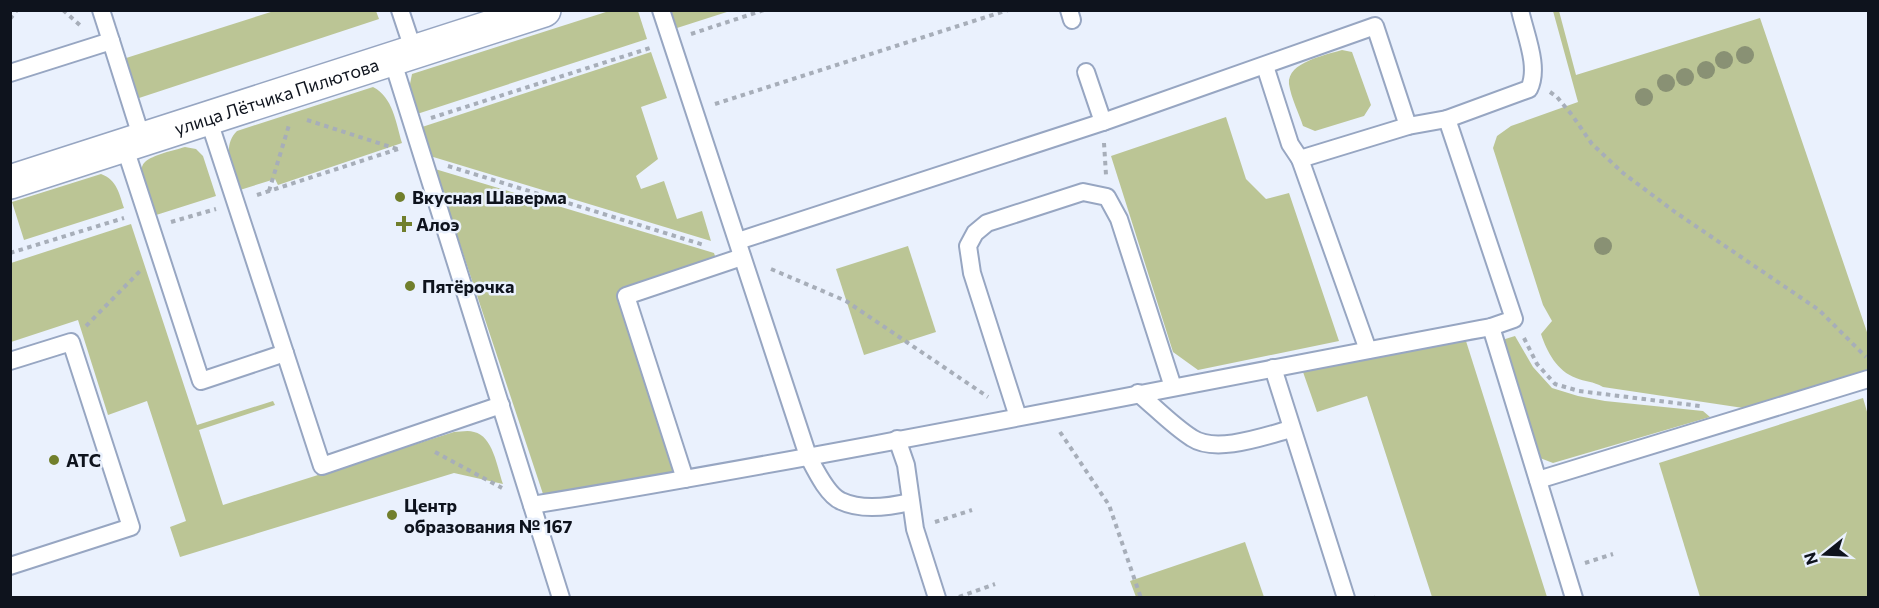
<svg xmlns="http://www.w3.org/2000/svg" width="1879" height="608" font-family="Commissioner,sans-serif">
  <style>
    .green { fill: #bbc595 }
    .lines { fill: none; stroke-linecap: round; stroke-linejoin: round }
    .lane-casing { stroke: #97a6c2; stroke-width: 20 }
    .street-casing { stroke: #97a6c2; stroke-width: 36 }
    .path { stroke: #a7aeb9; stroke-width: 4; stroke-dasharray: 4.5 4.5; stroke-linecap: butt }
    .lane { stroke: #fff; stroke-width: 16 }
    .street { stroke: #fff; stroke-width: 33 }
    .tree { fill: #899174 }
    .poi-dot { fill: #717f2c; stroke: #eaf1fd; stroke-width: 2 }
    .labels { text-anchor: middle; dominant-baseline: central; stroke-width: 5; stroke-linejoin: round; paint-order: stroke }
    .street-label { font-size: 18px; fill: #0e131d; stroke: #eaf1fd }
    .poi-label { font-size: 18px; font-weight: bold; fill: #0e131d; stroke: #eaf1fd; text-anchor: start }
  </style>
  <rect width="100%" height="100%" fill="#eaf1fd"/>
  <g class="green">
    <polygon points="274,11 376,11 379,19 136,99 123,59"/>
    <polygon points="609,11 638,11 647,39 417,114 409,89 412,74"/>
    <polygon points="671,11 671,10 730,11 677,28"/>
    <path d="M 1553,11 L 1559,11 L 1576,75 L 1760,18 L 1868,335 L 1868,376 L 1750,409 L 1603,387 C 1593,381 1585,382 1576,378 C 1557,371 1547,352 1541,334 L 1552,321 L 1543,305 L 1493,148 L 1497,136 L 1511,126 L 1578,102 Z"/>
    <path d="M 1342,50 L 1352,52 L 1371,105 L 1364,116 L 1315,131 L 1303,126 C 1299,113 1291,98 1289,84 C 1287,62 1326,55 1342,50 Z"/>
    <polygon points="651,52 667,98 641,107 658,159 636,176 641,189 664,181 677,219 702,211 711,241 430,156 422,127"/>
    <path d="M 373,87 C 393,97 396,123 402,143 L 278,185 L 275,179 L 240,190 C 234,171 220,148 237,131 Z"/>
    <polygon points="1226,117 1246,179 1266,199 1289,193 1339,341 1198,370 1173,352 1111,156"/>
    <path d="M 185,147 L 196,149 L 203,156 L 216,196 L 153,216 C 149,204 134,172 145,162 C 152,155 175,150 185,147 Z"/>
    <polygon points="435,169 714,253 716,259 617,293 674,472 543,494"/>
    <path d="M 101,174 C 117,180 119,193 124,208 L 24,240 L 12,202 Z"/>
    <path d="M 131,224 L 197,425 L 273,401 L 275,405 L 199,430 L 223,505 L 454,432 C 460,432 468,430 474,432 C 493,436 497,467 503,484 L 454,473 L 180,557 L 170,527 L 186,521 L 147,401 L 108,415 L 78,320 L 11,342 L 11,263 Z"/>
    <polygon points="908,246 936,332 864,355 836,269"/>
    <polygon points="1515,336 1533,367 1552,388 1578,396 1605,401 1703,411 1710,417 1553,463 1540,458 1502,340"/>
    <polygon points="1466,341 1547,597 1432,597 1367,396 1317,412 1303,372"/>
    <polygon points="1863,398 1868,415 1868,597 1700,597 1659,463"/>
    <polygon points="1245,542 1264,597 1136,597 1130,581"/>
  </g>
  <g class="lines">
    <g class="lane-casing">
      <g id="lane">
        <polyline points="101,10 111,41"/>
        <polyline points="400,10 414,52"/>
        <path d="M 661,10 L 808,456 C 815,469 827,495 841,501 C 862,511 889,507 910,502"/>
        <polyline points="1069,10 1072,20"/>
        <polyline points="392,59 561,598"/>
        <polyline points="1265,66 1290,144 1300,159 1408,126 1447,119"/>
        <polyline points="1086,72 1103,122"/>
        <polyline points="10,73 111,41 142,139"/>
        <polyline points="208,118 322,466 501,405"/>
        <polyline points="124,145 201,381 285,353"/>
        <polyline points="1300,159 1368,350"/>
        <polyline points="738,241 1103,122 1375,26 1408,126"/>
        <polyline points="1491,327 1574,598"/>
        <polyline points="10,361 71,342 131,527 10,566"/>
        <polyline points="1273,368 1346,598"/>
        <path d="M 1138,393 C 1156,408 1173,426 1192,438 C 1216,454 1265,436 1291,429"/>
        <polyline points="1018,417 972,273 968,246 975,233 987,223 1083,192 1107,197 1119,219 1173,387"/>
        <polyline points="897,439 906,465 915,529 937,598"/>
        <polyline points="685,479 626,296 742,257"/>
        <polyline points="1538,480 1868,379"/>
        <path d="M 532,505 C 853,452 1172,387 1491,327 L 1514,319 L 1447,119 L 1529,89 C 1540,67 1525,34 1520,10"/>
      </g>
    </g>
    <g class="street-casing">
      <g id="street">
        <path id="s1" d="M 10,182 L 544,10"/>
      </g>
    </g>
    <g class="path">
      <polyline points="63,10 83,28"/>
      <polyline points="10,19 17,10"/>
      <polyline points="691,34 764,10"/>
      <polyline points="1550,92 1557,97 1572,115 1592,144 1623,173 1675,212 1819,310 1866,357"/>
      <polyline points="715,104 1008,10"/>
      <polyline points="431,118 650,48"/>
      <polyline points="307,120 397,149"/>
      <polyline points="1104,143 1106,175"/>
      <polyline points="448,166 704,245"/>
      <polyline points="269,191 289,125"/>
      <polyline points="257,195 398,149"/>
      <polyline points="171,222 216,209"/>
      <polyline points="10,253 124,218"/>
      <polyline points="771,269 846,301 988,397"/>
      <polyline points="86,326 142,269"/>
      <polyline points="1524,338 1537,364 1555,384 1579,391 1700,406"/>
      <polyline points="1060,432 1109,505 1141,598"/>
      <polyline points="435,452 502,488"/>
      <polyline points="935,522 972,510"/>
      <polyline points="1585,563 1613,554"/>
      <polyline points="959,597 995,584"/>
      <polyline points="1375,598 1376,597"/>
    </g>
    <use href="#lane" class="lane"/>
    <use href="#street" class="street"/>
  </g>
  <g class="tree">
    <circle cx="1745" cy="55" r="9"/>
    <circle cx="1724" cy="60" r="9"/>
    <circle cx="1706" cy="70" r="9"/>
    <circle cx="1685" cy="77" r="9"/>
    <circle cx="1666" cy="83" r="9"/>
    <circle cx="1644" cy="97" r="9"/>
    <circle cx="1603" cy="246" r="9"/>
  </g>
  <g class="poi-dot">
    <circle cx="400" cy="197" r="6"/>
    <path d="M401 215h6v6h6v6h-6v6h-6v-6h-6v-6h6z"/>
    <circle cx="410" cy="286" r="6"/>
    <circle cx="54" cy="460" r="6"/>
    <circle cx="392" cy="515" r="6"/>
  </g>
  <g class="labels">
    <g class="street-label">
      <text stroke="none"><textPath href="#s1" startOffset="280">улица Лётчика Пилютова</textPath></text>
    </g>
    <g class="poi-label">
      <text x="412" y="197">Вкусная Шаверма</text>
      <text x="416" y="224">Алоэ</text>
      <text x="422" y="286">Пятёрочка</text>
      <text x="66" y="460">АТС</text>
      <text x="404" y="505">Центр<tspan x="404" dy="21">образования № 167</tspan></text>
    </g>
  </g>
  <rect width="1879" height="608" fill="none" stroke="#0e131d" stroke-width="24"/>
  <g transform="translate(1825 554) rotate(252)" stroke="#eaf1fd" stroke-width="4.5" paint-order="stroke">
  <path d="M0-4.5L10 22L0 15L-10 22Z" fill="#0e131d"/>
  <text y="-9" font-size="16" font-weight="bold" text-anchor="middle" fill="#0e131d">N</text>
  </g>
</svg>
